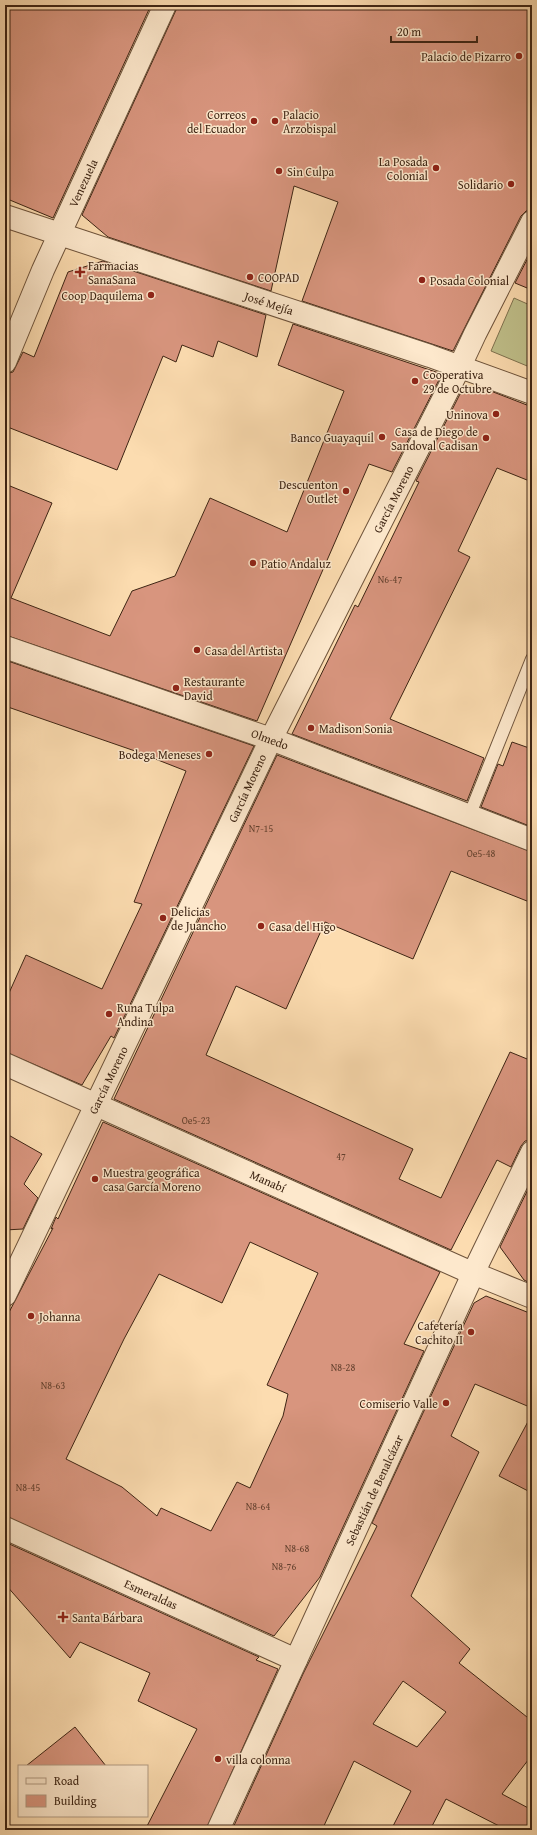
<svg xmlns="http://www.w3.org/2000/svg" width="537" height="1835" font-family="'Gentium Book Plus',serif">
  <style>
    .green { fill: #c0c08b; stroke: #7f7250 }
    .building { fill: #d8957e; stroke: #3e2514; fill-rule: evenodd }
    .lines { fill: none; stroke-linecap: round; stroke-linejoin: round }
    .service-casing { stroke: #6e533b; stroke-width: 14 }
    .minor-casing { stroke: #6e533b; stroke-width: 24 }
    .tertiary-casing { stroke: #6e533b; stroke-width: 24 }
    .service { stroke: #fde8cc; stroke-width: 12 }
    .minor { stroke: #fde8cc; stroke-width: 22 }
    .tertiary { stroke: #fde8cc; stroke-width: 22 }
    .poi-dot { fill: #8f2418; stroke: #fde8cc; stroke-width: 1.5 }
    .labels { text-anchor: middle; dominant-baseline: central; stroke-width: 3; stroke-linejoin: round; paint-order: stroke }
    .number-label { font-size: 10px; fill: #64412e }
    .poi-label { font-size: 12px; fill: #3e2514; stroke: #fde8cc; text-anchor: start }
    .street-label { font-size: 12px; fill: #3e2514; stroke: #fde8cc }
  </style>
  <rect width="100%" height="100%" fill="#fcdcb0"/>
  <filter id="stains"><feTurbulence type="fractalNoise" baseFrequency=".005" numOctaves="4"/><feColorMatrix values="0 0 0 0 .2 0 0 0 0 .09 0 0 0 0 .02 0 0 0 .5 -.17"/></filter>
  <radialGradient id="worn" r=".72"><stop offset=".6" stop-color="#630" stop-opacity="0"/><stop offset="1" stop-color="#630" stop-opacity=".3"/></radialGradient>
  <polygon class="green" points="514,298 532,306 532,368 491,351"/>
  <g class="building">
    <polygon points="5,5 151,5 53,218 5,198"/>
    <polygon points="177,5 532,5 532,210 526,211 521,216 453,351 302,301 338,202 294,186 271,291 108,237 82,215 176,10"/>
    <polygon points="532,250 532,290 515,283"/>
    <polygon points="103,261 266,315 257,357 218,341 213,357 182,345 176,362 163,356 117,470 5,426 5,374 13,372 23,352 34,357 68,272"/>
    <polygon points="293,324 442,374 392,472 369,464 257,721 5,635 5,484 52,503 11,598 110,636 132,591 175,576 210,498 287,532 344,391 278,365"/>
    <polygon points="483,388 532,407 532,482 497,468 458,551 470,557 390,719 484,758 467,801 292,734 355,605 358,607 419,482 416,481 460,394"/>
    <polygon points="5,660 254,746 114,1038 111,1036 82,1085 5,1052 5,1002 26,955 102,989 142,904 134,902 186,771 135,751 5,706"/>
    <polygon points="512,742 532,749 532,827 481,807 498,764 503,766"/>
    <polygon points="277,755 532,852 532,903 451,871 413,959 325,922 286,1009 236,986 206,1055 413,1149 399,1179 441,1198 510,1052 532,1061 532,1140 525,1141 521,1146 511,1167 497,1160 451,1250 114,1099"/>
    <path d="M 103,1122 L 440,1272 L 404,1344 L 424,1351 L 320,1577 L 274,1636 L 5,1516 L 5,1320 L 53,1228 L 51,1229 L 56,1217 L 58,1219 ZM 250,1242 L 318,1273 L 267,1385 L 288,1394 L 283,1416 L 250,1488 L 237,1482 L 211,1531 L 161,1508 L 157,1516 L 122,1487 L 66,1459 L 124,1339 L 159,1274 L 222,1303 Z"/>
    <polygon points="5,1133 42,1154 24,1184 38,1198 23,1229 5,1230"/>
    <polygon points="532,1181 532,1284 524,1280 500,1247"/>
    <path d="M 486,1296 L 532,1314 L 532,1408 L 475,1384 L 451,1436 L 479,1452 L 411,1596 L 470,1649 L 459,1663 L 532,1721 L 532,1755 L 502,1794 L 532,1810 L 532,1830 L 507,1830 L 446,1799 L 430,1830 L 391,1830 L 411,1791 L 354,1761 L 322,1830 L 232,1830 L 303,1674 L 377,1526 L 372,1523 L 474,1303 ZM 403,1681 L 446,1712 L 417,1747 L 373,1724 Z"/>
    <polygon points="532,1414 532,1493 499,1476"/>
    <polygon points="5,1542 259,1657 256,1660 278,1669 206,1830 145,1830 197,1729 138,1701 150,1673 80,1642 70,1658 5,1584"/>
    <polygon points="75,1727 106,1766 26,1766"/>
  </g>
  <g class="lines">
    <g class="service-casing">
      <polyline id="service" points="470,814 532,659"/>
    </g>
    <g class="minor-casing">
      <g id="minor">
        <polyline points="5,362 43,270 165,5"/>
        <polyline points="5,1064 463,1269 532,1297"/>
        <polyline points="5,1295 271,739 461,364 475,334 532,222"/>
        <polyline points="5,1528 296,1660"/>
        <polyline points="218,1830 479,1261 532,1152"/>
      </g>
    </g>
    <g class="tertiary-casing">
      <g id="tertiary">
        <polyline points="5,216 430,356 532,393"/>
        <polyline points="5,647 271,739 532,840"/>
      </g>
    </g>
    <use href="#service" class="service"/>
    <use href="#minor" class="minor"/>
    <use href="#tertiary" class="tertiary"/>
  </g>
  <g class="poi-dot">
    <circle cx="519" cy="56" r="4"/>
    <circle cx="254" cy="121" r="4"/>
    <circle cx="275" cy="121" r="4"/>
    <circle cx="436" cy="168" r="4"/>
    <circle cx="279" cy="171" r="4"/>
    <circle cx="511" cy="184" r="4"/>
    <path d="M78 266h4v4h4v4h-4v4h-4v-4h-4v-4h4z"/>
    <circle cx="250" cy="277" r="4"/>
    <circle cx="422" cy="280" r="4"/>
    <circle cx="151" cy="295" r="4"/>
    <circle cx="415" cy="381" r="4"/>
    <circle cx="496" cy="414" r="4"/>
    <circle cx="382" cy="437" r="4"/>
    <circle cx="486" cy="438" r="4"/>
    <circle cx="346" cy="491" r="4"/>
    <circle cx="253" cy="563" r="4"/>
    <circle cx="197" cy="650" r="4"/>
    <circle cx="176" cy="688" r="4"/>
    <circle cx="311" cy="728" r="4"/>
    <circle cx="209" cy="754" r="4"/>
    <circle cx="163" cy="918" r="4"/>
    <circle cx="261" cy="926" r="4"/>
    <circle cx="109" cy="1014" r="4"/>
    <circle cx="95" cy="1179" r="4"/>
    <circle cx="31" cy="1316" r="4"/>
    <circle cx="471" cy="1332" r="4"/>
    <circle cx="446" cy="1403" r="4"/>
    <path d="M61 1611h4v4h4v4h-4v4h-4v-4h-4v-4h4z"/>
    <circle cx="218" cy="1759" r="4"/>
  </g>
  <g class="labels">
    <g class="number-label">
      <text x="390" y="579">N6-47</text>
      <text x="261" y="828">N7-15</text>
      <text x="481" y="853">Oe5-48</text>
      <text x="196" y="1120">Oe5-23</text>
      <text x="341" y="1156">47</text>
      <text x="343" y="1367">N8-28</text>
      <text x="53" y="1385">N8-63</text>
      <text x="28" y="1487">N8-45</text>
      <text x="258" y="1506">N8-64</text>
      <text x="297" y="1548">N8-68</text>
      <text x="284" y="1566">N8-76</text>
    </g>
    <g class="poi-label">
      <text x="511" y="56" text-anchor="end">Palacio de Pizarro</text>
      <text x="246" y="114" text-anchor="end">Correos<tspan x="246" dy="14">del Ecuador</tspan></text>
      <text x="283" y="114">Palacio<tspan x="283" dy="14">Arzobispal</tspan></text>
      <text x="428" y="161" text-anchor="end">La Posada<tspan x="428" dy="14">Colonial</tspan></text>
      <text x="287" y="171">Sin Culpa</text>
      <text x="503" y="184" text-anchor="end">Solidario</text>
      <text x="88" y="265">Farmacias<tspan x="88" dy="14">SanaSana</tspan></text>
      <text x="258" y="277">COOPAD</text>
      <text x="430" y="280">Posada Colonial</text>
      <text x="143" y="295" text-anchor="end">Coop Daquilema</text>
      <text x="423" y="374">Cooperativa<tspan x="423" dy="14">29 de Octubre</tspan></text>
      <text x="488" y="414" text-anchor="end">Uninova</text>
      <text x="478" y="431" text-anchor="end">Casa de Diego de<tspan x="478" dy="14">Sandoval Cadisan</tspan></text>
      <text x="374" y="437" text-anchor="end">Banco Guayaquil</text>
      <text x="338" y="484" text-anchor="end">Descuenton<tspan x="338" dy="14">Outlet</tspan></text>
      <text x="261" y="563">Patio Andaluz</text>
      <text x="205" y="650">Casa del Artista</text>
      <text x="184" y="681">Restaurante<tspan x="184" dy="14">David</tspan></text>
      <text x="319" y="728">Madison Sonia</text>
      <text x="201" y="754" text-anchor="end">Bodega Meneses</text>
      <text x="171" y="911">Delicias<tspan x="171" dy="14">de Juancho</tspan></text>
      <text x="269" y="926">Casa del Higo</text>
      <text x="117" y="1007">Runa Tulpa<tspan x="117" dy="14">Andina</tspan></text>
      <text x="103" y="1172">Muestra geográfica<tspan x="103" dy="14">casa García Moreno</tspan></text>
      <text x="39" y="1316">Johanna</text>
      <text x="463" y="1325" text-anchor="end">Cafetería<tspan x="463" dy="14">Cachito II</tspan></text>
      <text x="438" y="1403" text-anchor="end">Comiserio Valle</text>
      <text x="72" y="1617">Santa Bárbara</text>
      <text x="226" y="1759">villa colonna</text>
    </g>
    <g class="street-label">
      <text transform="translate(83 183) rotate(-65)">Venezuela</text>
      <text transform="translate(269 303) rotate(18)">José Mejía</text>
      <text transform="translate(393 499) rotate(-63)">García Moreno</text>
      <text transform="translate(270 739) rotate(20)">Olmedo</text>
      <text transform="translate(247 788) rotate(-65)">García Moreno</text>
      <text transform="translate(108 1080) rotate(-64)">García Moreno</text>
      <text transform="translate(268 1181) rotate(24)">Manabí</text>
      <text transform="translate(374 1490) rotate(-65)">Sebastián de Benalcázar</text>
      <text transform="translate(151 1594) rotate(24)">Esmeraldas</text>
    </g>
  </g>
  <rect width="537" height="1835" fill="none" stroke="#fcdcb0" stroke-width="20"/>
  <rect x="6" y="6" width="525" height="1823" fill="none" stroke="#3e2514" stroke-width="2"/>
  <rect x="10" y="10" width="517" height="1815" fill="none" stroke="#3e2514"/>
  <rect x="18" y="1765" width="130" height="52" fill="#fde8cc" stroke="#b19a82"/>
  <rect x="26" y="1778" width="20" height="6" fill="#fde8cc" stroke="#b19a82"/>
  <text x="54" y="1785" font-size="12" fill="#3e2514">Road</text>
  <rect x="26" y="1795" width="20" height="12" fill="#d8957e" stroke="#b19a82"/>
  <text x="54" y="1805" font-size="12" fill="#3e2514">Building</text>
  <path d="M391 36v6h86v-6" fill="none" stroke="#3e2514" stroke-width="2"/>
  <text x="397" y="36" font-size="12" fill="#3e2514" stroke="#fde8cc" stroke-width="3" paint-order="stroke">20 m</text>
  <rect width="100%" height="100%" filter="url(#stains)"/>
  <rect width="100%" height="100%" fill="url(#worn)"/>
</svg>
